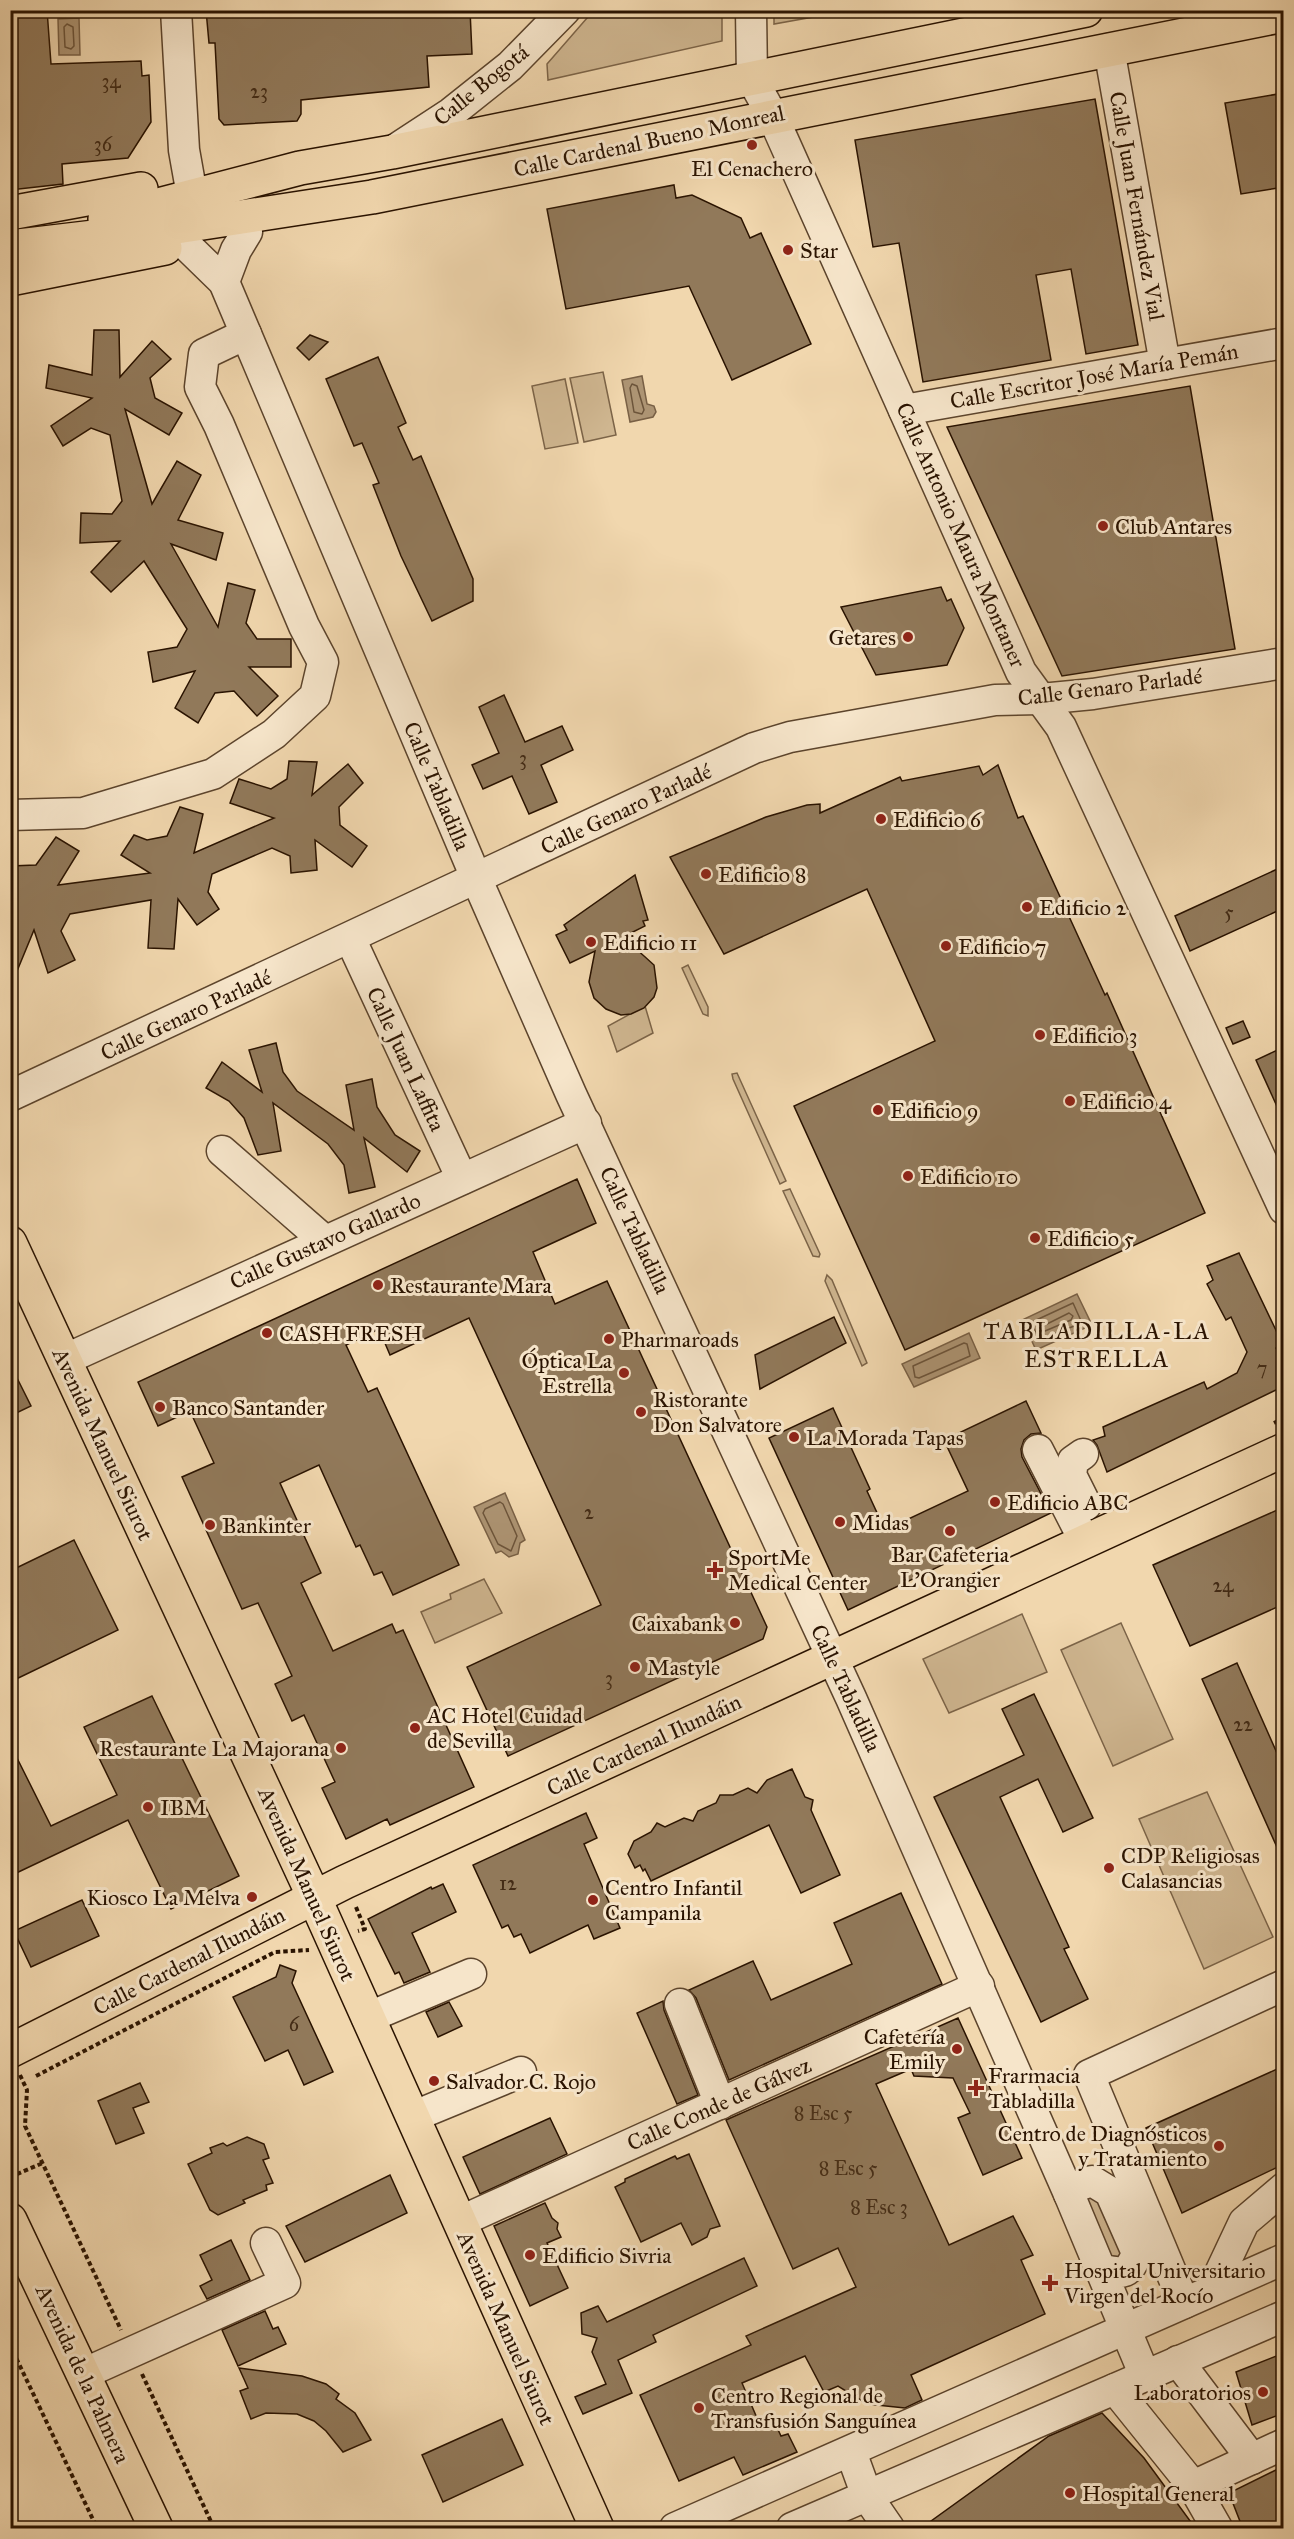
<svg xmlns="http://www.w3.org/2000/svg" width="1294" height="2539" font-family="'IM FELL Great Primer',serif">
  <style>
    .green { fill: #cfb690; stroke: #7c6448; stroke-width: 1.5 }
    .water { fill: #ad9473; stroke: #796045; stroke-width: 1.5 }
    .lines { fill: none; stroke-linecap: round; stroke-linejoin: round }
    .shore { stroke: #6c543a; stroke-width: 1.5 }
    .building { fill: #91795a; stroke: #2a1300; stroke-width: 1.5 }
    .minor-casing { stroke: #5c442c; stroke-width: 33 }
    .major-casing { stroke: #2a1300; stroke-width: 36 }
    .path { stroke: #2a1300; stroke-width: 4; stroke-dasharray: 4.5 3; stroke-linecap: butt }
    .minor { stroke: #f6e5ca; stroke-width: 30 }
    .major { stroke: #f1d7ae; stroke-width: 33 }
    .poi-dot { fill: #8f2418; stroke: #f6e5ca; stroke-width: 2 }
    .labels { text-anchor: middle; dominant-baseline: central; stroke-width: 6; stroke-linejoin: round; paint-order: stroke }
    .number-label { font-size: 20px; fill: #442c16 }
    .street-label { font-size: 22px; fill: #2a1300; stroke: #f6e5ca }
    .poi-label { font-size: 22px; fill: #2a1300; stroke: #f6e5ca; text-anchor: start }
    .neighbourhood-label { font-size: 24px; letter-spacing: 1.5px; fill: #2a1300; stroke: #f6e5ca }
  </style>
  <rect width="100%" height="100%" fill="#f1d7ae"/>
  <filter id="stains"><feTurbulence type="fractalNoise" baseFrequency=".00333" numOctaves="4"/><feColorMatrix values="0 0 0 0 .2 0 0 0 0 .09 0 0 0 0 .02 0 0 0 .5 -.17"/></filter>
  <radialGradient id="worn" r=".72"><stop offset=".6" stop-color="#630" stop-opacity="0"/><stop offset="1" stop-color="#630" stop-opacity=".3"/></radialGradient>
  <g class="green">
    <polygon points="594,10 722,11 722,41 548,80 547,64"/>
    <polygon points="774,11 774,10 847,11 774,24"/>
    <polygon points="603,372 616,435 584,442 570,378"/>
    <polygon points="565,379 578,443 545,449 532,386"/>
    <polygon points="688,965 708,1007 708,1016 703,1014 682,968"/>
    <polygon points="645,1006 653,1033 617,1052 608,1026"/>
    <polygon points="737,1073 786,1181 780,1184 733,1079 732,1074"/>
    <polygon points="790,1189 820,1254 819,1257 813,1256 783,1191"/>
    <polygon points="827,1275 832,1280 867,1363 862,1366 825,1281"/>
    <polygon points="484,1579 502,1613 435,1643 421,1612 451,1599 450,1594"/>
    <polygon points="1022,1614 1047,1672 949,1713 923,1659"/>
    <polygon points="1121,1623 1173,1739 1113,1766 1061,1650"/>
    <polygon points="1207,1792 1273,1937 1204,1969 1139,1819"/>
    <polygon points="1094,2191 1127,2245 1114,2265 1082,2196"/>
  </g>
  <g class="water">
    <polygon points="79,18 80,55 59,55 58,19"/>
    <polygon points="642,376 647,404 654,406 656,412 653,417 630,422 622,380"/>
    <polygon points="1077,1294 1092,1325 1036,1350 1022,1320"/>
    <polygon points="969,1333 980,1358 914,1387 902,1364"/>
    <polygon points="505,1493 525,1540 520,1543 518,1554 509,1557 501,1551 496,1553 474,1507"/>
  </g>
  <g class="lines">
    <g class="shore">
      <polygon points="67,24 73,27 74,46 71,49 65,47 64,27"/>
      <polygon points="632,384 637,386 644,410 642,414 634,412 630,388"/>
      <polygon points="1073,1303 1082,1323 1038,1340 1032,1322"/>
      <polygon points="1069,1313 1073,1316 1071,1320 1045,1331 1042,1330 1043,1326"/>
      <polygon points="964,1343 967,1344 970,1356 919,1378 915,1377 913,1366"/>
      <polygon points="500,1502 503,1504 517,1536 511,1551 498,1544 483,1513 485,1509"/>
    </g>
  </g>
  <g class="building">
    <polygon points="10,10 47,10 51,64 141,61 142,76 149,75 151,122 128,158 62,164 63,184 10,190"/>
    <polygon points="206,10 470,10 472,54 427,56 429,87 301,100 301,114 297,121 224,125 219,119 215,43 209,43"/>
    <polygon points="1284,93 1284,187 1241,194 1225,103"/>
    <polygon points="1095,99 1138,345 1086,354 1071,269 1036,275 1051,360 923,382 899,243 873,247 855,140"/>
    <polygon points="674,185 676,198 692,195 741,218 750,238 761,233 811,344 732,380 689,286 566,309 547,209"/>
    <polygon points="94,330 119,330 120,377 152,341 171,359 150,378 155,398 182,413 169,435 125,409 152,504 177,461 201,475 178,520 223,533 216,560 171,544 218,627 228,583 255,590 246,623 257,639 291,639 291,667 249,667 278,696 257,716 234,691 215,693 198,723 175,708 195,671 153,682 148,652 177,647 187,629 144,561 111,592 91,572 120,541 80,543 81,513 112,514 122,501 110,435 91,428 63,446 51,426 92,398 46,388 49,365 92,375"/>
    <polygon points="310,335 328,342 309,360 297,348"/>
    <polygon points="378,357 406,423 398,427 413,460 421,456 473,579 473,601 432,621 401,556 373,485 379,483 362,443 354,446 326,379"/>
    <polygon points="1190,386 1235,649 1062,676 947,427"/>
    <polygon points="941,587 947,601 951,599 964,628 947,665 876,675 841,607"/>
    <polygon points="504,695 525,742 562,726 573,750 541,765 557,802 529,814 512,776 483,789 472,765 499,753 479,707"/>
    <polygon points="289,761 317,762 312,795 348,764 363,783 339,807 340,825 367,846 352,867 315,840 317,870 291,873 290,856 272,848 212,874 208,892 219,909 197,925 178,899 174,949 148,948 151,900 70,914 61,931 75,960 48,973 34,930 10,988 10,866 36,865 56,837 79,851 58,885 150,873 121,855 134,835 147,840 167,836 180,807 203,814 194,853 274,818 230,803 239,779 271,789 287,779"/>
    <polygon points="998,765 1018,818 1023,816 1105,995 1107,993 1205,1213 905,1350 794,1106 935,1041 867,889 724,954 670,857 766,817 807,805 820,804 820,813 900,777 902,781 979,766 983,775"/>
    <polygon points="1284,866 1284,908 1190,951 1175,916"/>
    <polygon points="635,875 648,920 643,921 645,926 623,937 654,965 657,988 654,997 644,1008 631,1014 621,1015 606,1009 594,998 589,982 595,951 570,963 556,935 567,930 564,925"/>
    <polygon points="1243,1021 1250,1037 1233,1044 1226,1028"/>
    <polygon points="276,1043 283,1072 297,1091 354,1130 346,1085 372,1079 377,1107 395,1135 420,1151 407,1172 364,1138 375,1187 349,1193 344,1165 328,1144 273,1103 281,1151 258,1155 244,1118 229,1101 206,1088 222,1062 262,1092 249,1050"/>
    <polygon points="1284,1047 1284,1122 1256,1060"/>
    <polygon points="577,1179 596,1223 533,1252 555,1304 607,1281 767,1627 763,1639 508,1756 467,1667 601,1605 469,1318 390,1355 379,1329 346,1345 368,1392 377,1388 459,1565 393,1595 382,1572 374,1575 360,1545 356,1547 319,1465 280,1483 321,1573 301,1583 333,1651 392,1624 396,1633 403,1630 474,1787 390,1825 387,1819 346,1839 322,1788 335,1782 323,1756 304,1715 292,1721 275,1684 292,1676 258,1603 242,1609 182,1477 214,1463 190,1411 158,1426 138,1382"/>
    <polygon points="1239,1253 1283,1345 1276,1348 1284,1363 1284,1386 1107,1472 1097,1445 1093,1440 1105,1436 1103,1427 1204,1382 1207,1389 1237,1373 1247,1352 1231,1317 1226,1320 1207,1284 1213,1280 1207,1266"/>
    <polygon points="834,1317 846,1343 760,1389 755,1355"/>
    <polygon points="10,1364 31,1406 10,1416"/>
    <polygon points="1026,1401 1041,1433 1031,1434 1024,1440 1021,1449 1022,1457 1051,1513 848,1610 769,1438 833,1408 870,1489 867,1491 885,1530 968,1491 944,1440"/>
    <polygon points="1284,1507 1284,1604 1190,1646 1153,1565"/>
    <polygon points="74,1540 118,1630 10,1682 10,1571"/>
    <polygon points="1237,1663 1284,1769 1284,1863 1202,1679"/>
    <polygon points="1034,1694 1093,1818 1063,1832 1038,1779 1000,1797 1069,1947 1064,1949 1088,1999 1041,2022 934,1797 1024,1755 1002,1709"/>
    <polygon points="152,1696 239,1876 171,1909 128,1820 10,1876 10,1744 51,1826 117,1795 84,1727"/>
    <polygon points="792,1769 805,1797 813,1800 811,1810 840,1875 801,1893 769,1825 651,1881 645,1869 643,1871 640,1865 635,1868 628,1854 634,1841 651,1832 657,1823 665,1827 684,1818 693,1821 698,1811 716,1803 720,1795 733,1795 748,1788 757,1793 767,1780"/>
    <polygon points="586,1813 597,1838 584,1844 620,1928 594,1939 588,1925 530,1953 521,1934 514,1937 508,1925 502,1928 473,1865"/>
    <polygon points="443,1884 456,1912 412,1933 430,1972 404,1983 399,1972 395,1974 368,1919 431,1887 432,1889"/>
    <polygon points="901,1893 942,1984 729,2080 696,1998 689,1990 753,1961 771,2000 852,1964 834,1923"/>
    <polygon points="82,1900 99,1936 31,1967 14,1931"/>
    <polygon points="280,1965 296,1971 292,1983 333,2072 304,2085 288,2050 265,2061 233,1997 276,1977"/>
    <polygon points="663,2001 664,2010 698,2095 677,2104 637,2013"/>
    <polygon points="449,2002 462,2026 438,2037 426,2012"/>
    <polygon points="958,2018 1022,2158 983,2175 958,2118 970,2113 953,2078 914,2076 911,2069 876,2084 949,2245 1013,2216 1033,2255 1021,2260 1045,2314 911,2375 922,2400 905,2408 867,2404 838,2386 824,2392 805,2356 742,2383 760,2425 774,2421 781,2436 788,2434 797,2452 743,2475 734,2457 679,2481 640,2395 751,2345 746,2336 856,2287 838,2248 793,2269 726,2120"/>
    <polygon points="1284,2066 1284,2164 1182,2213 1146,2128"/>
    <polygon points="140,2083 149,2102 133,2108 144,2133 116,2144 98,2101"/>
    <polygon points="550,2118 567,2154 480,2194 463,2157"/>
    <polygon points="247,2137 264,2144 269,2158 263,2160 273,2183 266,2185 267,2190 243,2200 245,2203 218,2215 210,2210 188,2164 212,2153 210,2148 223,2143 227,2146"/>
    <polygon points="689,2154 720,2226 710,2229 707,2237 692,2245 681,2223 641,2242 615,2187 625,2182 625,2179 675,2156 677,2159"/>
    <polygon points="390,2175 407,2213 305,2262 286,2226"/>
    <polygon points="545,2203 552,2218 558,2223 557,2229 561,2237 547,2243 568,2288 530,2306 494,2226"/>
    <polygon points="231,2240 250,2280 207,2299 200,2286 212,2280 200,2255"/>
    <polygon points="744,2258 757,2286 653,2335 656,2342 618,2360 632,2393 583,2414 575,2397 606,2384 592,2352 597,2338 582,2334 581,2313 598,2306 607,2322"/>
    <polygon points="265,2311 273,2329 278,2327 286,2344 238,2366 222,2330"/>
    <polygon points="1284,2353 1284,2413 1252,2425 1236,2372"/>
    <polygon points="239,2368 302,2376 326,2384 339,2394 336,2399 355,2413 371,2440 343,2452 326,2431 314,2421 297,2414 266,2413 251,2419 240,2391 248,2388"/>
    <polygon points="1102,2413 1144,2458 1196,2529 920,2529 1049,2436"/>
    <polygon points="502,2419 523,2465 443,2502 422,2455"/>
    <polygon points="1284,2466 1284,2529 1243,2529 1229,2493"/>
  </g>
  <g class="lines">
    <g class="minor-casing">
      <g id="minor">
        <polyline points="176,10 184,150 192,195"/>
        <polyline points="751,10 752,79 772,115 1021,672 1061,727 1284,1209"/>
        <polyline points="1109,49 1165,364"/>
        <polyline points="396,149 451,113 510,66 565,10"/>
        <polyline points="185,244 224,282 477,880 571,1094 851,1698 1069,2194"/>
        <polyline points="224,282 236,250 247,232"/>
        <polyline points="904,410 1284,343"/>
        <polyline points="10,815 83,813 213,774 274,734 315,696 323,662 304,626 219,425 200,387 204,354 246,334"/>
        <polyline points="350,938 462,1179"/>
        <polyline points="10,1096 754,748 790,737 995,700 1041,699 1093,694 1284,663"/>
        <polyline points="222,1151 325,1241"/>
        <polyline points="64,1360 586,1123"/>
        <polyline points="1038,1450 1085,1542"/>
        <polyline points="1083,1454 1073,1461 1071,1475 1086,1505"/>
        <polyline points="680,2004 720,2104"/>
        <polyline points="367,2018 471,1974"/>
        <polyline points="412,2117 521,2072"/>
        <polyline points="459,2222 979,1986"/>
        <path d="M 1103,2270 C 1124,2274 1129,2274 1137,2253 L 1110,2192 L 1092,2181 L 1080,2185 L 1069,2194 L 1145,2376"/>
        <polyline points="1212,2290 1244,2222 1284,2188"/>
        <polyline points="1184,2303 1089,2075 1284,1985"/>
        <polyline points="1178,2361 1252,2459"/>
        <polyline points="83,2374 285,2283 266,2243"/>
        <polyline points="1115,2389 1193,2486 1284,2444"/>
        <polyline points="851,2452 867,2496 889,2528"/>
        <polyline points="1193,2486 1217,2528"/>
        <polyline points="675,2528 1284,2259"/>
        <polyline points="792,2528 1284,2316"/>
      </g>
    </g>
    <g class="major-casing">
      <g id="major">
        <polyline points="10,213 141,189"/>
        <polyline points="105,219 300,168 392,152 1086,10"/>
        <polyline points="10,247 170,228 372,197 1284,15"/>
        <polyline points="10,279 165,248"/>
        <polyline points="10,1243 314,1897 597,2528"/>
        <polyline points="10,2051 345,1882 1284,1450"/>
        <polyline points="10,2220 156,2528"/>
      </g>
    </g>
    <g class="path">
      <polyline points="1274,1423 1284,1418"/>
      <polyline points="356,1907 365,1929 358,1931"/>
      <polyline points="20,2075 27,2090 25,2126 121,2330"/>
      <polyline points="36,2076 275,1952 309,1950"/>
      <polyline points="10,2177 43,2163"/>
      <polyline points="10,2345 97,2528"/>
      <polyline points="142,2374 214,2528"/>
    </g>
    <use href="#minor" class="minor"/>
    <use href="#major" class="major"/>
  </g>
  <g class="poi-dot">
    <circle cx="752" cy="145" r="6"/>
    <circle cx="788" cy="250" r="6"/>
    <circle cx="1103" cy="526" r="6"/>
    <circle cx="908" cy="637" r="6"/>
    <circle cx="881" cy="819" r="6"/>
    <circle cx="706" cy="874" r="6"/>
    <circle cx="1027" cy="907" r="6"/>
    <circle cx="591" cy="942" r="6"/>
    <circle cx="946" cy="946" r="6"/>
    <circle cx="1040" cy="1035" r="6"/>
    <circle cx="1070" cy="1101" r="6"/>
    <circle cx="878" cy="1110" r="6"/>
    <circle cx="908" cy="1176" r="6"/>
    <circle cx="1035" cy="1238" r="6"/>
    <circle cx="378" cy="1285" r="6"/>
    <circle cx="267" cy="1333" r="6"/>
    <circle cx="609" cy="1339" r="6"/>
    <circle cx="624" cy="1373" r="6"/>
    <circle cx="160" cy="1407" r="6"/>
    <circle cx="641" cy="1412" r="6"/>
    <circle cx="794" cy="1437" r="6"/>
    <circle cx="995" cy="1502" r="6"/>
    <circle cx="840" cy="1522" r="6"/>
    <circle cx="210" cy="1525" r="6"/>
    <circle cx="950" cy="1531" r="6"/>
    <path d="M712 1561h6v6h6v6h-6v6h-6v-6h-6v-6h6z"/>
    <circle cx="735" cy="1623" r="6"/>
    <circle cx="635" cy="1667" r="6"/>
    <circle cx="415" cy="1728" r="6"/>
    <circle cx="341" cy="1748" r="6"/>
    <circle cx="148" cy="1807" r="6"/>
    <circle cx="1109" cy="1868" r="6"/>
    <circle cx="252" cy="1897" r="6"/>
    <circle cx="593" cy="1900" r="6"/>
    <circle cx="957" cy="2049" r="6"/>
    <circle cx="434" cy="2081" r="6"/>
    <path d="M973 2079h6v6h6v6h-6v6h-6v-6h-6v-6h6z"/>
    <circle cx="1219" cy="2146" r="6"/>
    <circle cx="530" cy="2255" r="6"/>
    <path d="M1047 2274h6v6h6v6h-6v6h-6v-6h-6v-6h6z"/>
    <circle cx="1263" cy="2392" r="6"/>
    <circle cx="699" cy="2408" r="6"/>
    <circle cx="1070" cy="2493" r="6"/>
  </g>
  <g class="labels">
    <g class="number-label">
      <text x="111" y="81">34</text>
      <text x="259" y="91">23</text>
      <text x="103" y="144">36</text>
      <text x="523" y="758">3</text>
      <text x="1229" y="912">5</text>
      <text x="1262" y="1368">7</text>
      <text x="589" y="1512">2</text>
      <text x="1223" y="1585">24</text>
      <text x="609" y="1678">3</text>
      <text x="1243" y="1724">22</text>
      <text x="508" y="1883">12</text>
      <text x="294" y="2024">6</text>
      <text x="823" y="2113">8 Esc 5</text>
      <text x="848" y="2168">8 Esc 5</text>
      <text x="879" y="2207">8 Esc 3</text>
    </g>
    <g class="street-label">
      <text transform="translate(481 85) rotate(-39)">Calle Bogotá</text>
      <text transform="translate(649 141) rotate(-12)">Calle Cardenal Bueno Monreal</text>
      <text transform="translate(1137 206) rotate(80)">Calle Juan Fernández Vial</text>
      <text transform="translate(1094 376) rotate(-10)">Calle Escritor José María Pemán</text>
      <text transform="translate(961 535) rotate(66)">Calle Antonio Maura Montaner</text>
      <text transform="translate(1110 687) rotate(-7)">Calle Genaro Parladé</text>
      <text transform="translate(437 786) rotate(67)">Calle Tabladilla</text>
      <text transform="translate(626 809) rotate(-25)">Calle Genaro Parladé</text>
      <text transform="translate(186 1015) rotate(-25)">Calle Genaro Parladé</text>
      <text transform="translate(406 1059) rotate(65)">Calle Juan Laffita</text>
      <text transform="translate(635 1230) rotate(65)">Calle Tabladilla</text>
      <text transform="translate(325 1241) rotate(-24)">Calle Gustavo Gallardo</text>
      <text transform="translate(103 1444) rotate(65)">Avenida Manuel Siurot</text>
      <text transform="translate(846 1688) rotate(65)">Calle Tabladilla</text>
      <text transform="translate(644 1745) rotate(-25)">Calle Cardenal Ilundáin</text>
      <text transform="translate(307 1884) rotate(66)">Avenida Manuel Siurot</text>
      <text transform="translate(189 1961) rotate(-27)">Calle Cardenal Ilundáin</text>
      <text transform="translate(719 2104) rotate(-24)">Calle Conde de Gálvez</text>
      <text transform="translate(506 2328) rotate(66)">Avenida Manuel Siurot</text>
      <text transform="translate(83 2374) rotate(65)">Avenida de la Palmera</text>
    </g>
    <g class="poi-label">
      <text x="752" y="168" text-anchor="middle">El Cenachero</text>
      <text x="800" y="250">Star</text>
      <text x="1115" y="526">Club Antares</text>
      <text x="896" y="637" text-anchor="end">Getares</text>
      <text x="893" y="819">Edificio 6</text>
      <text x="718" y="874">Edificio 8</text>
      <text x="1039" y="907">Edificio 2</text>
      <text x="603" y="942">Edificio 11</text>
      <text x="958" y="946">Edificio 7</text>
      <text x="1052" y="1035">Edificio 3</text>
      <text x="1082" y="1101">Edificio 4</text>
      <text x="890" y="1110">Edificio 9</text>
      <text x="920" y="1176">Edificio 10</text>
      <text x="1047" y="1238">Edificio 5</text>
      <text x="390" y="1285">Restaurante Mara</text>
      <text x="279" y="1333">CASH FRESH</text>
      <text x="621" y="1339">Pharmaroads</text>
      <text x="612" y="1360" text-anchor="end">Óptica La<tspan x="612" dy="25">Estrella</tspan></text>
      <text x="653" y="1399">Ristorante<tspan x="653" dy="25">Don Salvatore</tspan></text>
      <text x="172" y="1407">Banco Santander</text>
      <text x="806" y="1437">La Morada Tapas</text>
      <text x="1007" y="1502">Edificio ABC</text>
      <text x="852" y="1522">Midas</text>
      <text x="222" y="1525">Bankinter</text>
      <text x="950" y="1554" text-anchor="middle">Bar Cafeteria<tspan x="950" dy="25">L'Orangier</tspan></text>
      <text x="728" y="1557">SportMe<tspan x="728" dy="25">Medical Center</tspan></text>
      <text x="723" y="1623" text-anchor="end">Caixabank</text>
      <text x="647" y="1667">Mastyle</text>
      <text x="427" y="1715">AC Hotel Cuidad<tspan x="427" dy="25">de Sevilla</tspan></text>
      <text x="329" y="1748" text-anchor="end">Restaurante La Majorana</text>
      <text x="160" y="1807">IBM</text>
      <text x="1121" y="1855">CDP Religiosas<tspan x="1121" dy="25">Calasancias</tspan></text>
      <text x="605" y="1887">Centro Infantil<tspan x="605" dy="25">Campanila</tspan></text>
      <text x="240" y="1897" text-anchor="end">Kiosco La Melva</text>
      <text x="945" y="2036" text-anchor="end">Cafetería<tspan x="945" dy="25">Emily</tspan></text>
      <text x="988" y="2075">Frarmacia<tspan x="988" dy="25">Tabladilla</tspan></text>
      <text x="446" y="2081">Salvador C. Rojo</text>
      <text x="1207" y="2133" text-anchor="end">Centro de Diagnósticos<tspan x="1207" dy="25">y Tratamiento</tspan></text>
      <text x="542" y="2255">Edificio Sivria</text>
      <text x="1064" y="2270">Hospital Universitario<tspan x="1064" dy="25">Virgen del Rocío</tspan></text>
      <text x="1251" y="2392" text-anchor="end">Laboratorios</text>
      <text x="711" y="2395">Centro Regional de<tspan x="711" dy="25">Transfusión Sanguínea</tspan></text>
      <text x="1082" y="2493">Hospital General</text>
    </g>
    <g class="neighbourhood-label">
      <text x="1097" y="1331">TABLADILLA-LA<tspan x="1097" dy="28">ESTRELLA</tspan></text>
    </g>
  </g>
  <rect width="1294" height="2539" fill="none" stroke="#f1d7ae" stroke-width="36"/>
  <rect x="12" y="12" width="1270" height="2515" fill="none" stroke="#2a1300" stroke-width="3"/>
  <rect x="18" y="18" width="1258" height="2503" fill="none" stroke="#2a1300" stroke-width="1.5"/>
  <rect width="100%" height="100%" filter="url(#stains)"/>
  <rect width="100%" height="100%" fill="url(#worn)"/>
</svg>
